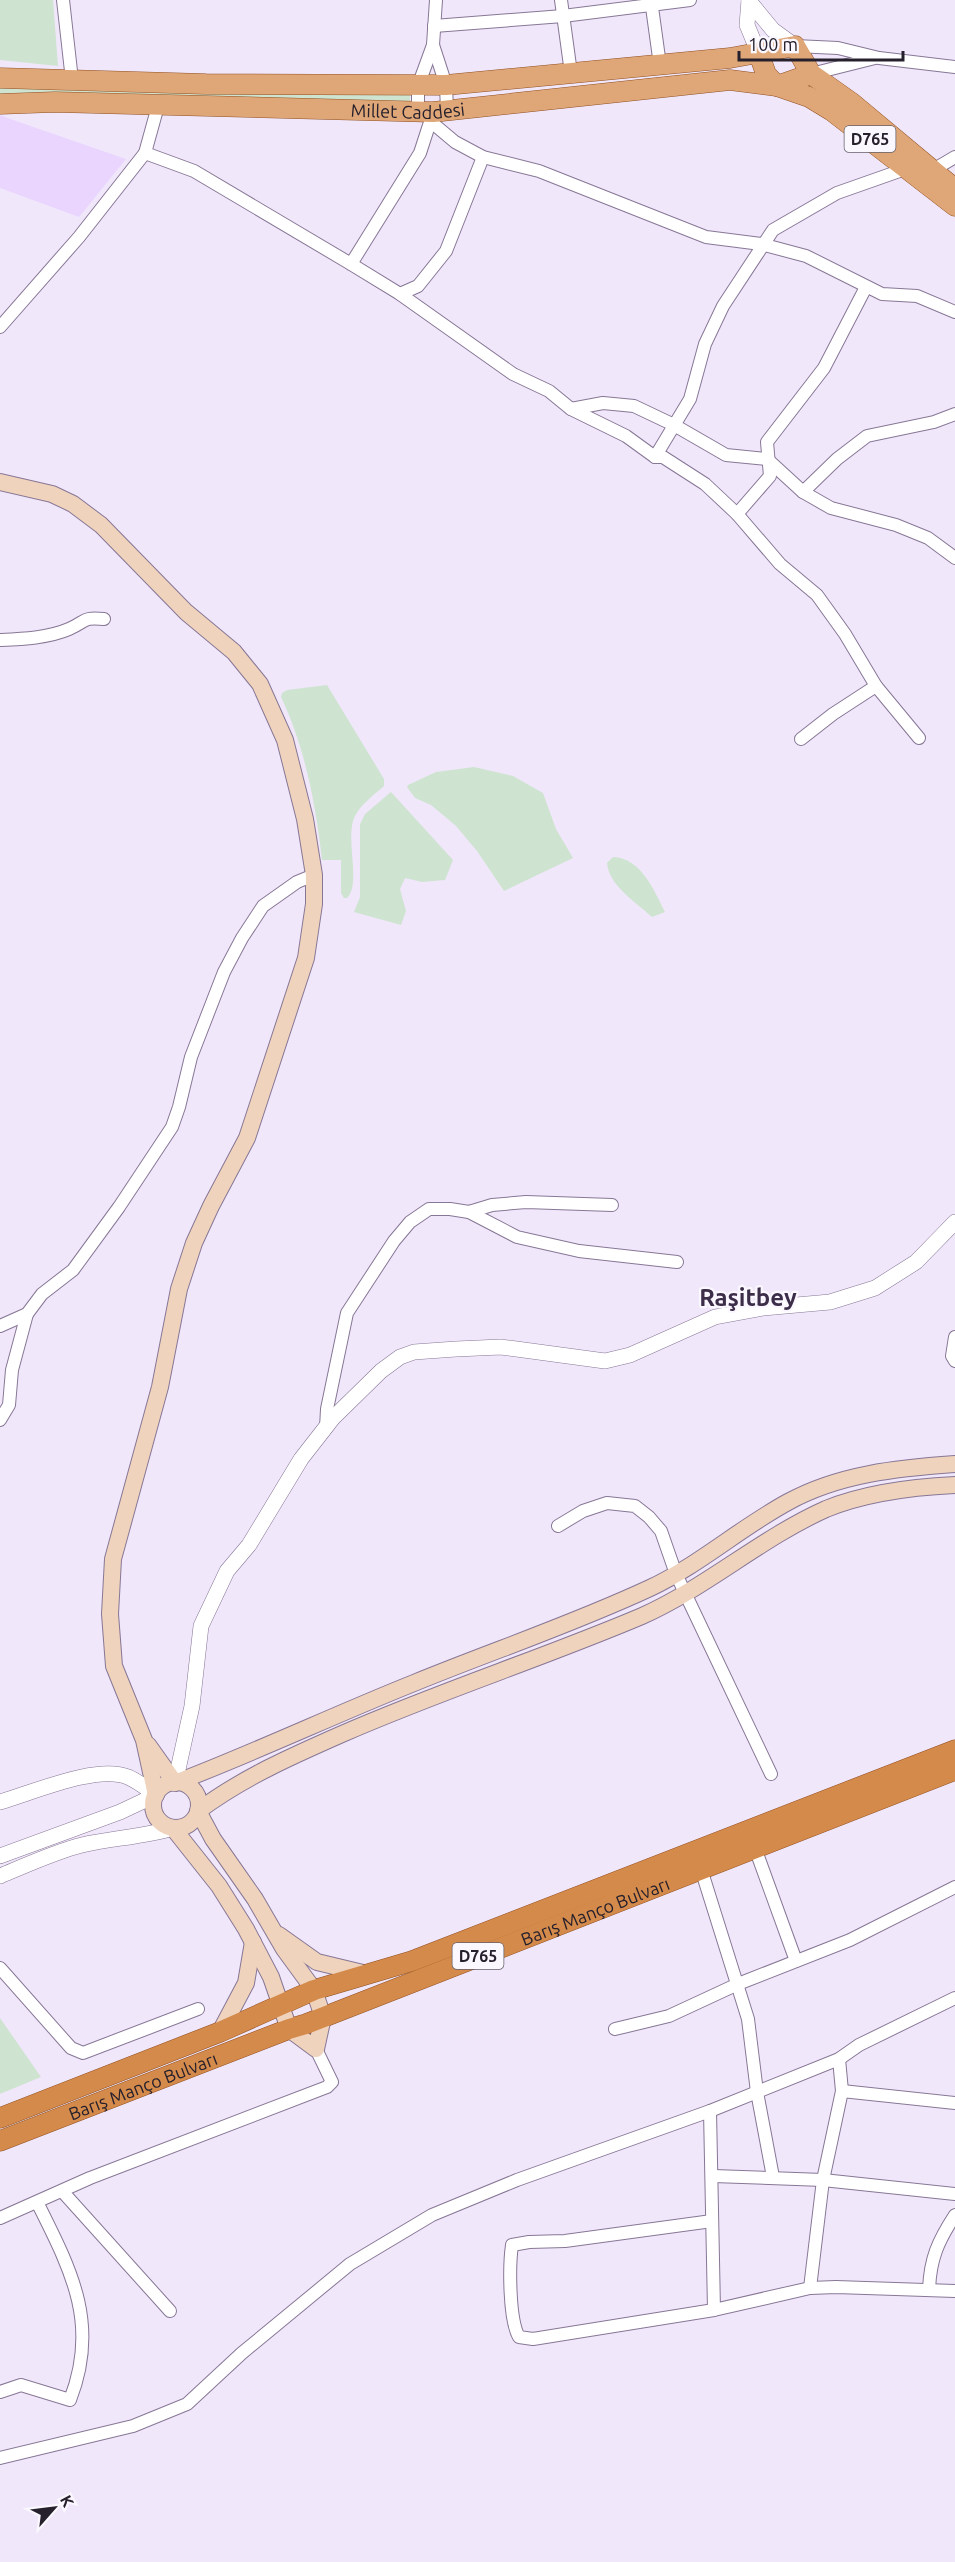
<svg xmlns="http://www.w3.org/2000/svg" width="955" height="2562" font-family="Ubuntu,sans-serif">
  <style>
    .built { fill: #e9d5fe }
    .green { fill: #cee4d0 }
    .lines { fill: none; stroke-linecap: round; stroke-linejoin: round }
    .minor-casing { stroke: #877796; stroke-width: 14 }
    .tertiary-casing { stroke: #877796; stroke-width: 16 }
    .secondary-casing { stroke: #877796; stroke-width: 18 }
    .primary-casing { stroke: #915123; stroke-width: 21 }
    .trunk-casing { stroke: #915123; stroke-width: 21 }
    .minor { stroke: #fff; stroke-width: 12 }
    .tertiary { stroke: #fff; stroke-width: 15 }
    .secondary { stroke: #efd3bc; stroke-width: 16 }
    .primary { stroke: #dfa778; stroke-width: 20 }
    .trunk { stroke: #d48a4b; stroke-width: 20 }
    .labels { text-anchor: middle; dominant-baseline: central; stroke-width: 4.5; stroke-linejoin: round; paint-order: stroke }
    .shield { fill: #faf7fe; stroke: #66606b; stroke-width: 1.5 }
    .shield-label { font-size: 16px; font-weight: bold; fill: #26202c }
    .street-label { font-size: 18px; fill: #26202c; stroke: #faf7fe }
    .district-label { font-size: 24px; font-weight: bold; fill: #3c2e49; stroke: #faf7fe }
  </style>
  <rect width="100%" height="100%" fill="#f1e7fb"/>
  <polygon class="built" points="0,115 16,121 126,159 79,217 0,188"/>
  <g class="green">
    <polygon points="0,0 53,0 58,66 0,60"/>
    <polygon points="0,84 410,94 410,105 0,98"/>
    <path d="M 327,685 L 384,779 L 384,786 C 375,794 360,805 355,816 C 344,837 362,883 347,898 L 344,898 L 341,893 L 341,860 L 322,860 C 316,806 305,747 281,697 L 282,693 L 287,690 Z"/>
    <polygon points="474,767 513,776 543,793 556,829 573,858 504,891 477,851 456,826 431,805 415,798 407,787 408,785 436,772"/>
    <polygon points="391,792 453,860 445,880 422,882 405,878 400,889 406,911 401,925 354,912 360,897 360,824 365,814"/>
    <path d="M 613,857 C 641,858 654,890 665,912 L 652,917 C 636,902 609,886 607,863 Z"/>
    <polygon points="0,2018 41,2077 0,2094"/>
  </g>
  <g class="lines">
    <g class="minor-casing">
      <g id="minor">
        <polyline points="63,0 72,80"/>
        <polyline points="561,0 571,73"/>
        <polyline points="651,0 660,65"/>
        <polyline points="434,26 563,16 690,0"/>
        <polyline points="433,45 446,85 447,111"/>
        <polyline points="795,46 838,48 879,58 955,67"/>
        <polyline points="811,74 875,58"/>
        <polyline points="418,112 418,86 433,45 436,0"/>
        <polyline points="430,121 455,142 483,157 539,171 706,237 761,244 806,256 882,294 917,296 955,312"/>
        <polyline points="145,153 194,171 351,264 400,294 513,374 549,391 571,409 626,436 655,457 663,457 705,484 737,514 780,564 817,595 845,634 876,686 919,738"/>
        <polyline points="933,170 955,157"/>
        <polyline points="351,264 420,153 432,116"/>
        <polyline points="400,294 418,286 446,251 483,157"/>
        <polyline points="0,327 79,237 145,153 158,106"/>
        <polyline points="571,409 603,403 634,406 674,425 726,455 767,459 803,492 831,508 896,525 928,538 955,558"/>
        <polyline points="655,457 690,399 705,344 723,306 773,230 837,193 908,168"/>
        <polyline points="803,492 837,459 867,436 934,422 955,414"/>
        <polyline points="737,514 770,476 767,442 824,368 866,287"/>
        <path d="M 0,640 C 23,639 48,638 69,629 C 87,621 82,617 104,619"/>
        <polyline points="801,739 833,714 876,686"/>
        <polyline points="469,1212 517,1237 579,1251 677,1262"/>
        <polyline points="0,1326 27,1314 42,1294 73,1270 119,1207 172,1127 179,1107 191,1057 224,972 242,938 263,906 297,882 314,875"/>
        <polyline points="955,1337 952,1356 955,1361"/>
        <polyline points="0,1420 9,1405 12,1370 27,1314"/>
        <polyline points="326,1428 327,1409 347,1313 394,1241 410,1222 429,1209 450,1209 469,1212 492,1205 526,1202 612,1205"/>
        <polyline points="558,1526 583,1511 607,1503 635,1506 649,1517 661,1531 676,1574 771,1774"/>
        <polyline points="755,1848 796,1961"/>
        <polyline points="701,1869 748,2019 757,2092 773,2177"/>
        <polyline points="0,1968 71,2048 83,2053 198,2009"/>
        <polyline points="615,2029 669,2016 738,1984 850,1940 955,1887"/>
        <polyline points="842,2091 955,2103"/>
        <polyline points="710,2111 714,2310"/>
        <polyline points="713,2176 823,2180 955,2194"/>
        <polyline points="62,2191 170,2311"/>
        <polyline points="0,2218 90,2178 327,2087 332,2082 316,2049"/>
        <path d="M 712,2221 L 565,2241 L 529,2242 L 512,2245 C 509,2266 509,2320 519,2337 L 533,2339 L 714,2310 L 810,2288 L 836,2287 L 955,2291"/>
        <polyline points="810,2288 823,2180 842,2091 839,2059"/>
        <path d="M 929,2290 C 930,2259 938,2241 955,2215"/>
        <path d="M 0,2392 L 21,2385 L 70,2400 C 100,2324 71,2270 37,2202"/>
        <polyline points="0,2458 133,2426 187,2404 242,2353 350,2264 432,2215 517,2180 710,2111 839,2059 859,2045 955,1998"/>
      </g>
    </g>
    <g class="tertiary-casing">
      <g id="tertiary">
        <polyline points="749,0 747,25 759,54"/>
        <polyline points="749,1 773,30 795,46"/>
        <polyline points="175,1783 192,1706 201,1626 227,1571 249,1545 301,1459 333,1418 381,1371 400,1357 414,1352 456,1349 501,1347 605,1361 630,1355 715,1317 763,1308 830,1302 875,1288 916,1262 955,1222"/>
        <path d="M 0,1802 C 32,1793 97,1764 128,1777 C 138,1781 147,1789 156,1795 L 120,1812 L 0,1856"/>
        <path d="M 0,1876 C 27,1865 54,1852 82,1845 C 112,1838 143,1837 173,1828"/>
      </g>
    </g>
    <g class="secondary-casing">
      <g id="secondary">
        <polyline points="0,482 52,494 73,504 101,525 186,612 234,652 260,684 285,740 305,819 314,875 314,904 306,958 247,1138 211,1206 194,1243 179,1289 160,1387 113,1559 110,1614 114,1666 144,1740 156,1795"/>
        <path d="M 148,1745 L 175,1783 C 256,1752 334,1715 414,1683 C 492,1651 573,1624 650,1588 C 699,1565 740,1528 788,1502 C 839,1474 898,1468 955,1464"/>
        <circle cx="176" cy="1805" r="23"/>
        <path d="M 173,1828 L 219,1886 L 246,1929 L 271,1977 L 289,2029 L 316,2049 L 323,2017 L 314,1990 L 284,1949 L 255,1899 L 213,1839 L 198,1811 C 242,1778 292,1756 342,1734 C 440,1691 543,1658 642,1616 C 707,1587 761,1538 826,1509 C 865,1493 913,1487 955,1485"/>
        <polyline points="279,1935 317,1962 367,1974"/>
        <polyline points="220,2032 246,1983 253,1942"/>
      </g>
    </g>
    <g class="primary-casing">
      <g id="primary">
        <polyline points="759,54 766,74 777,86 809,97 832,111 955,206"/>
        <polyline points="0,78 206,84 446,85 730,58 795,46 811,74 852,103 955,189"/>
        <path id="s1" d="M 0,104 L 55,102 L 433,112 L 730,80 L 777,86 L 811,74"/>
      </g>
    </g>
    <g class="trunk-casing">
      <g id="trunk">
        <polyline points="0,2118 220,2032 314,1990 412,1961 955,1750"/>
        <path id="s2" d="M 0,2141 L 289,2029 L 306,2024 L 955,1770"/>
      </g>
    </g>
    <use href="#minor" class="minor"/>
    <use href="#tertiary" class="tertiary"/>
    <use href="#secondary" class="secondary"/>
    <use href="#primary" class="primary"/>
    <use href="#trunk" class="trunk"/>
  </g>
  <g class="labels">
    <g class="shield">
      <rect x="844.5" y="126" width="51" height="26" rx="4.5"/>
      <rect x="452.5" y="1943" width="51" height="26" rx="4.5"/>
    </g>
    <g class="shield-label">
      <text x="870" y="139">D765</text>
      <text x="478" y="1956">D765</text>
    </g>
    <g class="street-label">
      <text stroke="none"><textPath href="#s1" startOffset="408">Millet Caddesi</textPath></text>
      <text stroke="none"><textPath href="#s2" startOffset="638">Barış Manço Bulvarı</textPath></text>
      <text stroke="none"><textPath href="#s2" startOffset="153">Barış Manço Bulvarı</textPath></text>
    </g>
    <g class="district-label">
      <text x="748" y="1297">Raşitbey</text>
    </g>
  </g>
  <g transform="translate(54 2508) rotate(62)" stroke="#faf7fe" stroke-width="4.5" paint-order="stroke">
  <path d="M0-4.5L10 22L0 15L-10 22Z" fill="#26202c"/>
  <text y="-9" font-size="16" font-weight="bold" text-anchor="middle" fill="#26202c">K</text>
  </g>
  <path d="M739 51v9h164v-9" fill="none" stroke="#26202c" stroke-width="3"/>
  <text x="748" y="51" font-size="18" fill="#26202c" stroke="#faf7fe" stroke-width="4.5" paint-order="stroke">100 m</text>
</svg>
